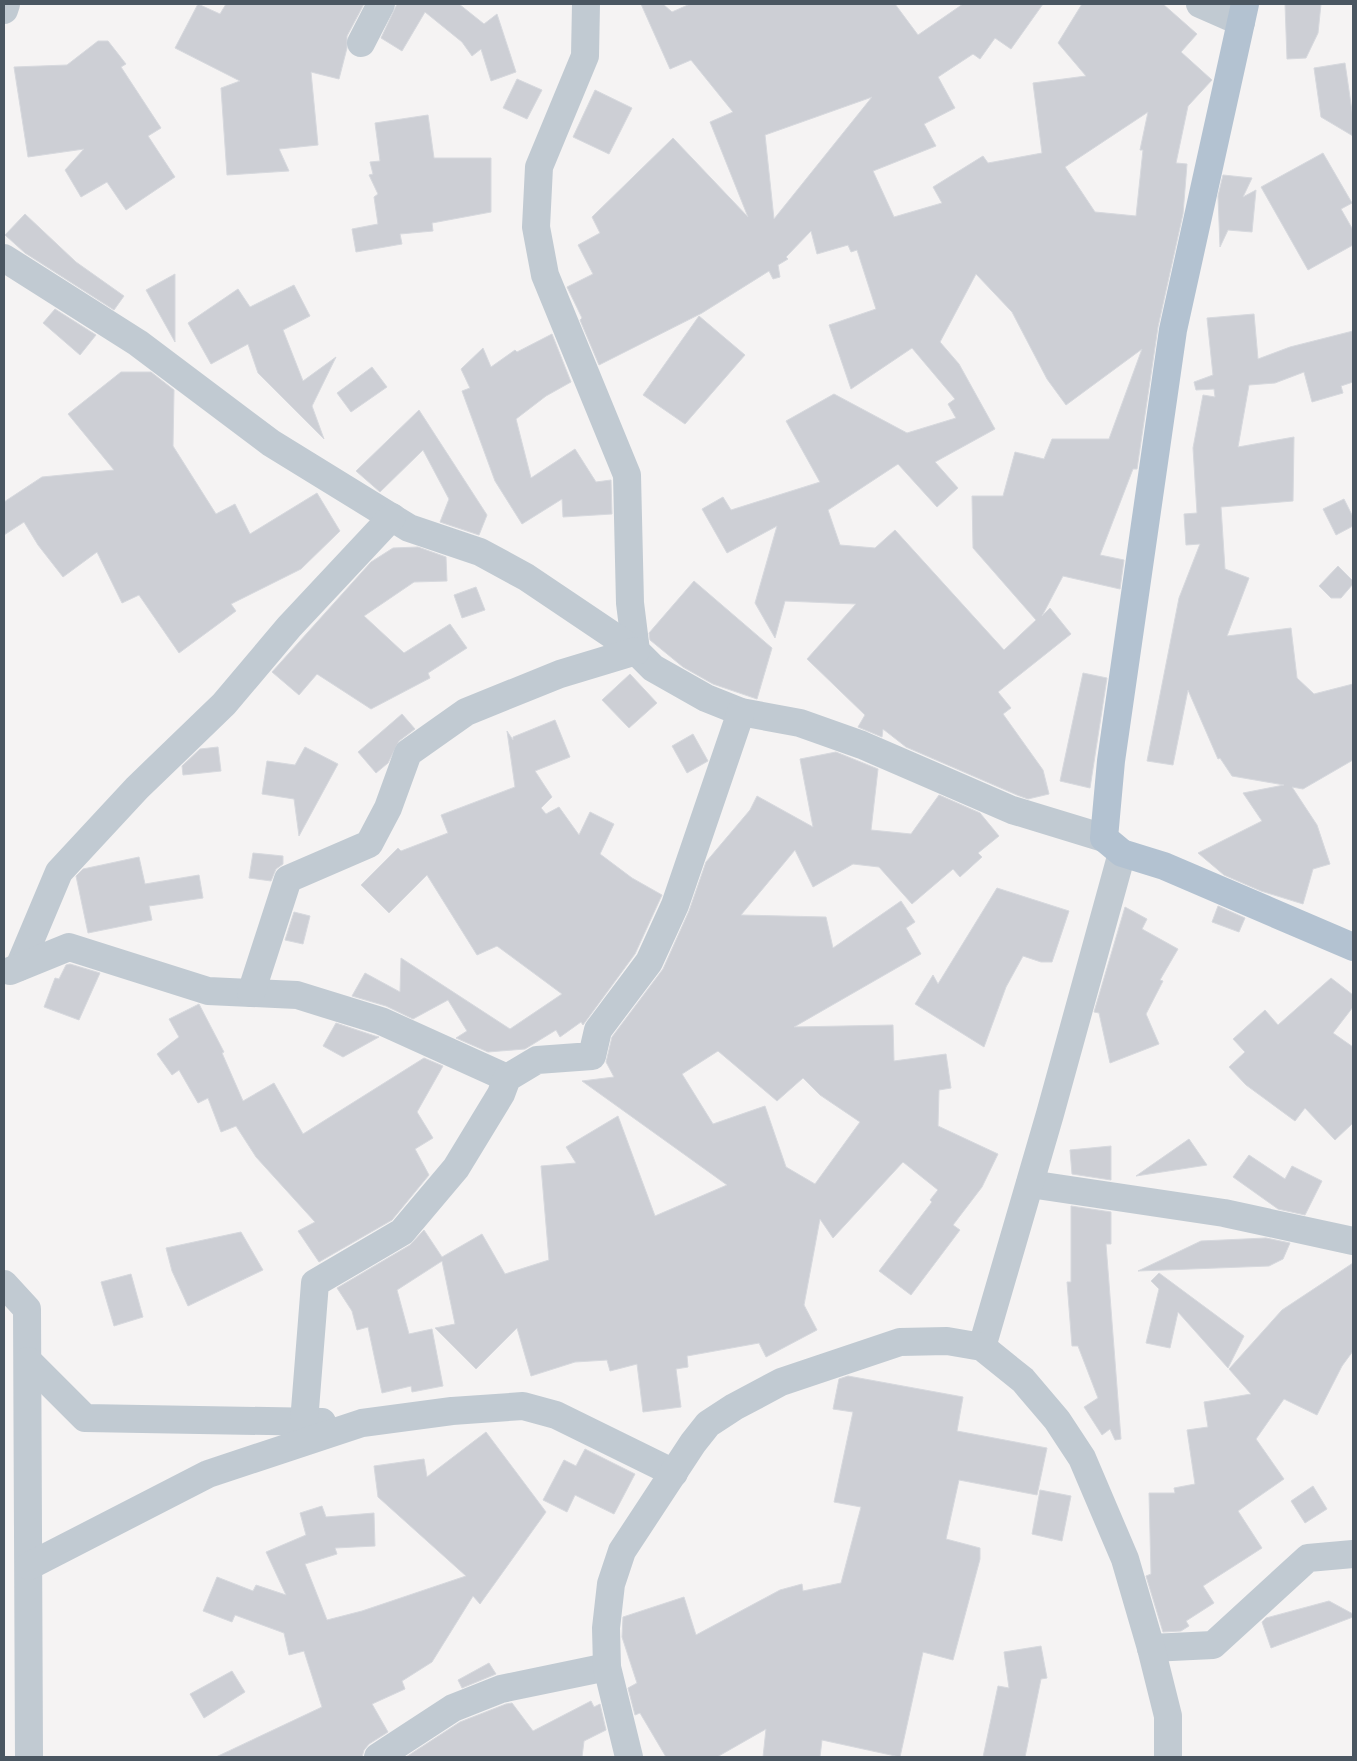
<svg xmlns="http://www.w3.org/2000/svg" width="1357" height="1761" font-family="'Fira Sans',sans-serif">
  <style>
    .building { fill: #cdcfd5; stroke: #d7d9de; fill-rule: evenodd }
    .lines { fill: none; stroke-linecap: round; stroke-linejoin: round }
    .minor { stroke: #c1cad2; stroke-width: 28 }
    .major { stroke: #b3c2d1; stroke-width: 28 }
  </style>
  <rect width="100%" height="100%" fill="#f5f3f3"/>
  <g class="building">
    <polygon points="198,4 220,14 226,4 364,4 347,36 347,48 339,79 311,72 318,145 279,149 289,171 227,175 221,88 240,81 175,48"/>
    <polygon points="397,4 459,4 484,24 497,14 516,72 491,81 481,49 472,56 462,42 425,12 402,51 381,38"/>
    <path d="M 641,4 L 663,4 L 672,12 L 690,4 L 895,4 L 918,35 L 963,4 L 1043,4 L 1011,49 L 995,38 L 980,59 L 973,54 L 938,77 L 955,108 L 924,124 L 936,146 L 873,171 L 894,217 L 942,203 L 933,187 L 983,156 L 988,163 L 1042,153 L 1033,83 L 1086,76 L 1058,43 L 1082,4 L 1163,4 L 1197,34 L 1181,52 L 1212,80 L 1188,106 L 1176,163 L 1187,164 L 1183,214 L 1158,327 L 1137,469 L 1133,469 L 1100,555 L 1124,560 L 1120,589 L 1063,576 L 1042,616 L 1050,608 L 1071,634 L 998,692 L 1011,708 L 1003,714 L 1043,770 L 1049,794 L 1028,799 L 1017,795 L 906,747 L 883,729 L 882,737 L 858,727 L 865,715 L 807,659 L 856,604 L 785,601 L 775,638 L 755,603 L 777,526 L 727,553 L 702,509 L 723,497 L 731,510 L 820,482 L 786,421 L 834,394 L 907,433 L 956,418 L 948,404 L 955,399 L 912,348 L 851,389 L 829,325 L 876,309 L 857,250 L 851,252 L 848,245 L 817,254 L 811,231 L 786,257 L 788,259 L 778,265 L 780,277 L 773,279 L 769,271 L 702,313 L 599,365 L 580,320 L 582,318 L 567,287 L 593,274 L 578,245 L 600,233 L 592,217 L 673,138 L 748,217 L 710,122 L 733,112 L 691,60 L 670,69 ZM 872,97 L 774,219 L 765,135 ZM 1148,112 L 1140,150 L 1143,150 L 1136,216 L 1095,212 L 1065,167 ZM 976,274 L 1012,312 L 1047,379 L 1066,405 L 1142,349 L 1109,439 L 1052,439 L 1044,459 L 1015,452 L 1003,496 L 972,496 L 973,548 L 1036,620 L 1004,650 L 895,530 L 875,548 L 840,545 L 828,510 L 898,464 L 937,507 L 958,488 L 935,462 L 995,429 L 959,364 L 940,342 Z"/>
    <polygon points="1285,4 1321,4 1318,33 1306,58 1287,59"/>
    <polygon points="98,41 108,41 126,64 121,67 161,128 148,136 175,177 126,210 107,182 81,197 65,170 84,149 28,157 14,67 67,65"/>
    <polygon points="1345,63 1353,118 1353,136 1321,117 1314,68"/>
    <polygon points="517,79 542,90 527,119 503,108"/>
    <polygon points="595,90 632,108 609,154 573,137"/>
    <polygon points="428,115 434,158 491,158 491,212 432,223 433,231 400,234 402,244 356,252 352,229 378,224 374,197 378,194 369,175 373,174 370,162 380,161 375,123"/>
    <polygon points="1323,153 1352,203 1341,209 1353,230 1353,245 1308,270 1261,187"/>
    <polygon points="1223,175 1252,178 1243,197 1256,190 1252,232 1228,230 1220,247 1218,196"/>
    <polygon points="25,214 76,262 124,296 114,310 25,253 5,235"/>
    <polygon points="175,274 175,342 146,290"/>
    <polygon points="294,285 310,316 283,330 303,381 336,357 312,406 324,439 258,373 248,344 211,364 188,323 238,289 250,307"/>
    <polygon points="55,309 96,335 80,355 43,323"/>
    <polygon points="1254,314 1258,359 1290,347 1353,331 1353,382 1341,386 1343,393 1312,402 1304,372 1275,383 1249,385 1238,447 1294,437 1293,501 1221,507 1225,569 1249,578 1227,636 1291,628 1297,678 1314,694 1353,684 1353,760 1303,789 1292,787 1317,825 1330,864 1313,869 1303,904 1261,891 1224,875 1198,853 1262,821 1243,793 1284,785 1232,776 1220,758 1218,759 1188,690 1173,765 1147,761 1179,598 1200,544 1186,545 1184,514 1197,513 1193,448 1203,395 1215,397 1214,389 1196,390 1194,382 1213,375 1207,318"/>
    <polygon points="699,316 745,355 685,424 643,395"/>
    <polygon points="552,334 571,382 546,396 516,419 531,478 575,449 596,482 611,480 612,514 563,517 562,499 522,524 495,481 462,391 470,388 461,369 483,348 491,367 515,350 517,352"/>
    <polygon points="372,367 387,387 351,412 337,393"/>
    <polygon points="121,372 151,372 174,390 173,446 216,514 235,504 250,534 317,493 340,531 301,569 231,604 236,611 179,653 139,595 122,603 97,552 63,577 38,545 24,522 4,535 4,502 42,477 114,470 68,414"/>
    <polygon points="419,410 487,515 479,535 440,522 449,499 423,450 380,492 356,471"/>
    <polygon points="1344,499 1353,517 1353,526 1336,535 1323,509"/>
    <polygon points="418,547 446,557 447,581 414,582 364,616 404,653 450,624 467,648 428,673 430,678 371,709 317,674 299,695 272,672 371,562 393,548"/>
    <polygon points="1338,566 1353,581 1353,584 1341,598 1331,598 1319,586"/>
    <polygon points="694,581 772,648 757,699 713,684 683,667 650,640 649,633"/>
    <polygon points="476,587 485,610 462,618 454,595"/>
    <polygon points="1083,673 1107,678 1090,788 1060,781"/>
    <polygon points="630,674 657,703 629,728 602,700"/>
    <polygon points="402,714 415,729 399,741 388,763 376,773 358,752"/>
    <polygon points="555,720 570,757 535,771 552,797 541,808 546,814 559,807 579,835 590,812 614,824 600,854 632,878 662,895 635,954 583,1025 581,1022 560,1037 556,1030 525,1049 488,1052 456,1038 467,1031 448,1000 413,1019 386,1006 352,996 365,973 400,992 401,958 510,1029 562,994 497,946 477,955 427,875 389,913 361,885 398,848 401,851 448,833 441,815 515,787 507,731 513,740 513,737"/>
    <polygon points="693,734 708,761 687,773 672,746"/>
    <polygon points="218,747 221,771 183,775 182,766 200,749"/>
    <polygon points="305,747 338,764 299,836 294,799 262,794 267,761 295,765"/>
    <path d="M 836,752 L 878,769 L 871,830 L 911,834 L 939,795 L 980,813 L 999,836 L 978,853 L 982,857 L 960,877 L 953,869 L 912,904 L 879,867 L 853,864 L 813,887 L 795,850 L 741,915 L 826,917 L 833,948 L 901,901 L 915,922 L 906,928 L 921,954 L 794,1027 L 893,1025 L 894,1061 L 946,1054 L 951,1088 L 939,1090 L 938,1126 L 998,1154 L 982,1187 L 953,1225 L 960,1230 L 911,1295 L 879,1271 L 932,1202 L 930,1200 L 938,1190 L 903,1162 L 833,1238 L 820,1219 L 804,1305 L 817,1330 L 766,1357 L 759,1343 L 687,1356 L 688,1367 L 676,1369 L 681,1407 L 643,1412 L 637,1364 L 610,1371 L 607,1360 L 575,1362 L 531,1376 L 517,1328 L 476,1369 L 435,1328 L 455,1324 L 442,1261 L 397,1290 L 409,1334 L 432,1329 L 443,1386 L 412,1392 L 411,1386 L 382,1393 L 368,1327 L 357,1330 L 352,1311 L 337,1288 L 410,1245 L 424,1230 L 442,1257 L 482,1234 L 505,1274 L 549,1260 L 541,1166 L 576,1163 L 566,1147 L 618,1116 L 655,1216 L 727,1185 L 582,1081 L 614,1077 L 606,1062 L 612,1037 L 663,969 L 689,911 L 706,862 L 750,810 L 757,796 L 813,827 L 800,759 ZM 718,1051 L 777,1101 L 803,1078 L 820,1095 L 860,1122 L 815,1184 L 786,1167 L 765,1106 L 713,1124 L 682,1074 Z"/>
    <polygon points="253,853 283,856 283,864 276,869 271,881 249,878"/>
    <polygon points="139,857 145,884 199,875 203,898 149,906 152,920 88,933 76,876 83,869"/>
    <polygon points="997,888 1069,911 1052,962 1041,962 1023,956 1006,987 984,1047 915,1004 933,975 938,984"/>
    <polygon points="1218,906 1245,918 1239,932 1212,922"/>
    <polygon points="1125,907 1147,919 1142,929 1178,949 1160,980 1163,981 1146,1014 1159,1044 1110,1063 1099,1013 1094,1012"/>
    <polygon points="294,912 310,916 303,944 285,940"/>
    <polygon points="70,964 100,973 79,1020 44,1007 55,978 59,979 66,965"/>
    <polygon points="1331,978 1353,995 1353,1007 1333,1033 1353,1047 1353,1123 1335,1140 1305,1108 1295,1121 1246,1085 1229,1067 1245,1052 1233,1039 1265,1010 1278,1025"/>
    <polygon points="199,1004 224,1052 222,1053 243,1101 274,1083 303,1134 424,1058 443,1066 417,1112 433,1138 415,1149 429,1175 392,1220 319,1262 298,1231 315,1222 256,1157 236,1126 221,1132 208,1098 198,1103 179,1070 172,1075 157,1054 179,1037 169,1019"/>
    <polygon points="336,1023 375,1036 379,1037 343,1057 323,1046"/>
    <polygon points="1189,1139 1207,1165 1136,1176"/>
    <polygon points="1111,1146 1111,1180 1072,1174 1070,1150"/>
    <polygon points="1249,1155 1285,1179 1292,1166 1322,1181 1305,1215 1278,1209 1233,1177"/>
    <polygon points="1071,1206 1111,1212 1111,1244 1106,1244 1121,1439 1115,1440 1110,1429 1102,1435 1084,1407 1098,1398 1078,1346 1072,1346 1067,1282 1071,1282"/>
    <polygon points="241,1232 263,1270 188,1306 172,1271 166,1248"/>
    <polygon points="1266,1238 1290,1243 1283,1259 1269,1266 1138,1271 1201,1241"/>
    <polygon points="1353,1263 1353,1351 1342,1366 1317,1415 1284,1399 1256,1439 1284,1479 1238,1511 1262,1548 1203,1586 1214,1603 1186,1621 1189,1626 1181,1631 1163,1632 1146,1576 1151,1574 1149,1493 1175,1493 1174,1488 1195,1484 1187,1430 1208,1427 1204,1402 1251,1394 1229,1369 1282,1310"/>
    <polygon points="1159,1273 1244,1336 1228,1368 1178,1312 1170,1348 1146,1343 1159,1289 1151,1281"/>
    <polygon points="131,1274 143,1317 114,1326 101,1282"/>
    <polygon points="848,1376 963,1397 957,1431 1047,1448 1037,1495 959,1480 946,1539 980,1548 980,1559 953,1660 923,1652 900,1757 822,1740 820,1757 763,1757 766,1729 717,1757 666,1757 640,1713 635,1715 628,1688 637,1683 622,1637 623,1617 684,1597 696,1635 780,1590 802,1584 803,1591 841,1583 861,1507 834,1502 853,1412 833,1409 839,1379"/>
    <polygon points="486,1432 546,1512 480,1604 473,1596 432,1662 402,1681 405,1689 372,1704 388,1732 369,1744 364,1750 362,1757 216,1757 322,1707 304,1651 289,1655 284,1633 235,1615 232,1622 203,1611 217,1577 253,1591 256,1585 286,1595 266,1552 306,1535 300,1513 322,1506 326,1517 374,1513 375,1546 335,1548 337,1554 305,1564 327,1620 362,1611 466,1576 378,1497 374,1466 424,1459 427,1477"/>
    <polygon points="585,1449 635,1474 614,1514 575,1495 567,1512 543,1500 564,1460 576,1466"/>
    <polygon points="1313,1486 1327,1509 1305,1523 1291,1501"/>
    <polygon points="1040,1490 1071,1496 1062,1541 1032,1534"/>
    <polygon points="1329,1601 1353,1614 1353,1617 1271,1648 1262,1622 1266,1618"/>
    <polygon points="1041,1646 1047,1678 1041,1679 1025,1757 983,1757 998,1686 1009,1688 1004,1652"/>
    <polygon points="489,1663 496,1674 462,1688 458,1680"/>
    <polygon points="232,1671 245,1692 204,1718 190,1694"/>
    <polygon points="591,1701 594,1707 600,1704 606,1730 584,1741 582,1757 406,1757 460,1722 506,1704 512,1703 533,1731"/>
  </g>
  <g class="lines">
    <g class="minor">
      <polyline points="586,4 585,56 539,167 536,227 545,275 627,475 630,603 636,651 653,668 706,698 741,712 800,723 862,745 1012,810 1104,838"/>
      <polyline points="1200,4 1241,22"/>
      <polyline points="4,10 6,4"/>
      <polyline points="361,43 381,4"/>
      <polyline points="4,258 138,343 271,443 409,528 480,552 526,577 636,651"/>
      <polyline points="19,967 59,872 137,788 224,704 289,627 392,517"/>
      <polyline points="10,971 69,947 208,991 297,995 381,1021 507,1078"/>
      <polyline points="251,993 288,879 369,844 388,808 408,753 466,712 560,674 636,651"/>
      <polyline points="1030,1184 1224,1213 1353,1241"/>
      <polyline points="4,1284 27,1309 29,1757"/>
      <polyline points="982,1347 1050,1114 1122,853"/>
      <polyline points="28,1361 85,1418 322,1422"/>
      <polyline points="304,1422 315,1283 402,1232 456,1168 501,1094 507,1078 537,1060 592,1056 598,1030 649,962 675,905 741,712"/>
      <polyline points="29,1566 208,1474 362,1423 452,1411 523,1406 556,1415 674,1473"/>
      <polyline points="1151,1648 1213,1645 1308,1558 1353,1554"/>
      <polyline points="378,1757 453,1708 501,1689 607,1667"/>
      <polyline points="629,1757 607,1667 606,1628 611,1584 622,1551 693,1443 708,1424 734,1407 781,1382 900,1342 947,1341 982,1347 1023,1380 1057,1420 1082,1458 1125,1559 1151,1648 1168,1716 1168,1757"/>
    </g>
    <polyline class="major" points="1245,4 1173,330 1111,761 1104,838 1122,853 1164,866 1353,947"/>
  </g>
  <rect width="1357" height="1761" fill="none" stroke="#4a5661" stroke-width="10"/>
</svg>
